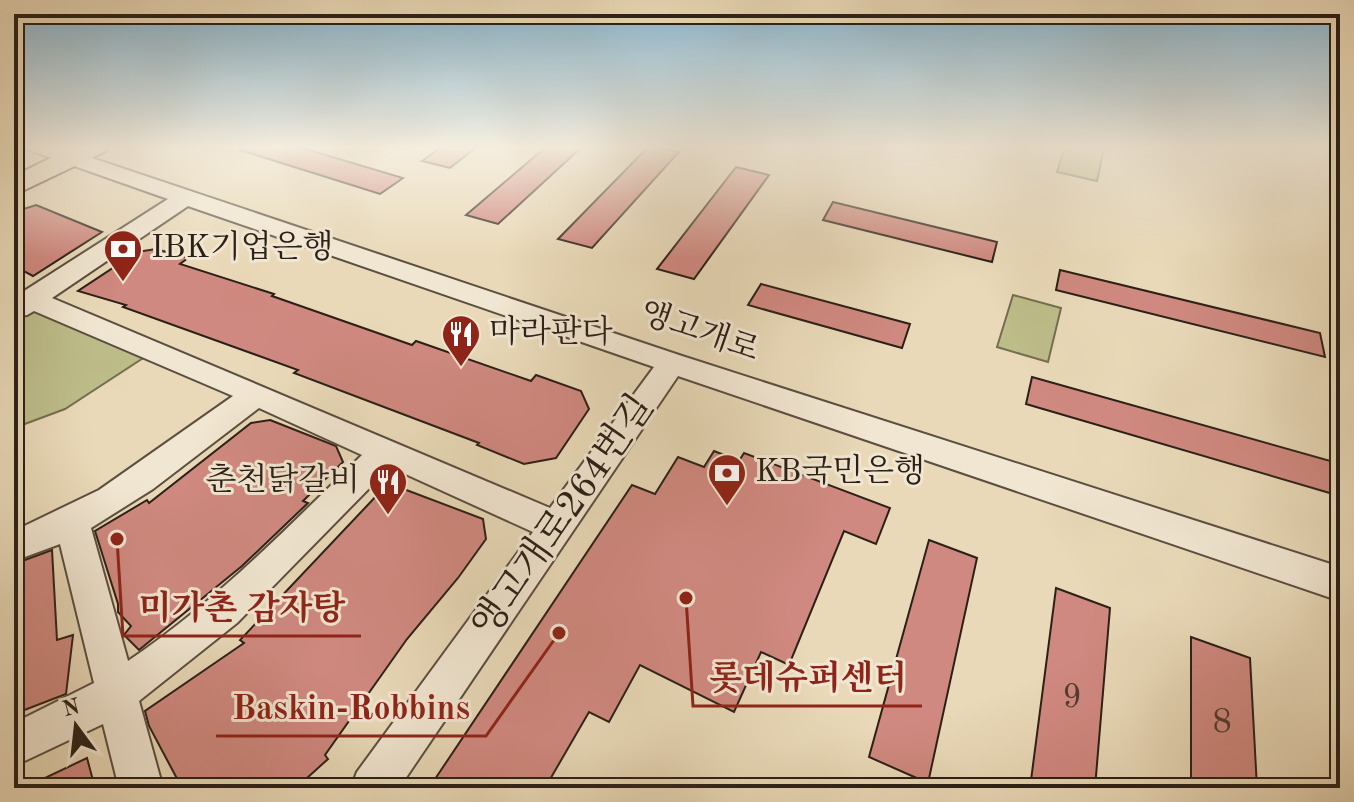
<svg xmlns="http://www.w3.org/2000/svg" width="1354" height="802" font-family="'Old Standard TT','Noto Serif KR',serif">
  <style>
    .green { fill: #bdbd8a; stroke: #746e50; stroke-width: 2 }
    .building { fill: #d08980; stroke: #2b2017; stroke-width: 2 }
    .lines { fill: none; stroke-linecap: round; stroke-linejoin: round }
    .minor-casing { stroke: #5a4e3f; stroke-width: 4 }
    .major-casing { stroke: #2b2017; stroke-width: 4 }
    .minor { fill: #f1e6d1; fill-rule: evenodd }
    .major { fill: #e9d9b8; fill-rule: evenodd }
    .labels { text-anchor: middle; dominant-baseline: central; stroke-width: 6; stroke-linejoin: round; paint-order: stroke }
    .poi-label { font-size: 32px; fill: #2b2017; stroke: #f1e6d1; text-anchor: start }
    .street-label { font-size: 32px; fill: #2b2017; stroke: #f1e6d1 }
    .near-number-label { font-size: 34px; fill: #543a31 }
    .near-street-label { font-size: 38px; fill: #2b2017; stroke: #f1e6d1 }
    .leader { fill: none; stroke: #8f2418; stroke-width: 3 }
    .callout-dot { fill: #8f2418; stroke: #f1e6d1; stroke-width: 3 }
    .callout-label { font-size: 34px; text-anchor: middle; font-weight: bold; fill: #8f2418; stroke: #f1e6d1; stroke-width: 6; stroke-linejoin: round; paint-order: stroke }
  </style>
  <rect width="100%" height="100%" fill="#e9d9b8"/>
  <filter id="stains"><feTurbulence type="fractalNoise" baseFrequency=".0025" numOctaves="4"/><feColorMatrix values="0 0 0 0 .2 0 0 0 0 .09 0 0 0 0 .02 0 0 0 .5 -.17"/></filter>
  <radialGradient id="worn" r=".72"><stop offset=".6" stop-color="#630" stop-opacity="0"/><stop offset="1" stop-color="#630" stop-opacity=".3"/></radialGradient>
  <g class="green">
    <polygon points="1065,146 1104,149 1097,181 1057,172"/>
    <polygon points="1013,295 1061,308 1048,362 997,347"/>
    <polygon points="30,299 154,351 65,409 14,428 14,312"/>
  </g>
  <g class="building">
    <polygon points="241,146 296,146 403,178 380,194 240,150"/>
    <polygon points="443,146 478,146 450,168 422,161"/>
    <polygon points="547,146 583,146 498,224 466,215"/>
    <polygon points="649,146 679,152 592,248 558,239"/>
    <polygon points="736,167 769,175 694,279 657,269"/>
    <polygon points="833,202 997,242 992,262 823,220"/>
    <polygon points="36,205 102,232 33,276 14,266 14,212"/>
    <polygon points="156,249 188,258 180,264 274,294 272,296 412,345 416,341 531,381 536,375 581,391 589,409 556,458 524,464 477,445 479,443 294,373 298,370 123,307 126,305 78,291 137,252"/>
    <polygon points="1060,270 1320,333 1325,357 1056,290"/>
    <polygon points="761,284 910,324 902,348 748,305"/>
    <polygon points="1032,377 1334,462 1340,496 1026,404"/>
    <polygon points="270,420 336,446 343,462 303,501 308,503 242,566 139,650 124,635 131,626 118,612 118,604 95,531 147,500 149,503 251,423"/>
    <polygon points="714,451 739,461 744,453 890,508 876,544 844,531 789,665 761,652 734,712 640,665 609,722 589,712 545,788 429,788 632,485 655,494 678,457 704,467"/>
    <polygon points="401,488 483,519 486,539 458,578 407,639 325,755 328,759 296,788 182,788 149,726 145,711 244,643 240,640 380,492"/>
    <polygon points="929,540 977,558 928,783 869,757"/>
    <polygon points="52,550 57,640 73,635 66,694 14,714 14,564"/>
    <polygon points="1056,588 1110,608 1095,788 1030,788"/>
    <polygon points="1191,637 1250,658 1257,788 1191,788"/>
    <polygon points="87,758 95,788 24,788"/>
  </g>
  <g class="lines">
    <g class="minor-casing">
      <path id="minor" d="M 26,146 L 56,146 L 682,356 L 1340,567 L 1340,601 L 678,376 L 399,788 L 351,788 L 357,772 L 533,532 L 390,467 L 237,623 L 139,701 L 163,788 L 119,788 L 103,724 L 14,766 L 14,723 L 94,683 L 60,544 L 14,561 L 14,531 L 99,490 L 233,396 L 34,311 L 27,315 L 14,317 L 14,299 L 21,293 L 168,199 L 29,150 ZM 188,206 L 654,367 L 550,508 L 52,298 ZM 259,408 L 362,455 C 288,527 215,603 128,661 L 91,528 L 153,489 Z"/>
    </g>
    <g class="major-casing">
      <polygon id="major" points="75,146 108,146 104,152 14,195 14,176"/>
    </g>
    <use href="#minor" class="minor"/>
    <use href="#major" class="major"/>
  </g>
  <linearGradient id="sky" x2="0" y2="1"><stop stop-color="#88b6d0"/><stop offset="0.57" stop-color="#f5eedf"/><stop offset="1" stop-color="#f5eedf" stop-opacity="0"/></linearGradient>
  <rect width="1354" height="258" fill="url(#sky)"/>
  <defs>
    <g id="bank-pin" transform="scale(2)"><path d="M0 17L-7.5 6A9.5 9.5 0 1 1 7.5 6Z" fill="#8f2418" stroke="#f1e6d1"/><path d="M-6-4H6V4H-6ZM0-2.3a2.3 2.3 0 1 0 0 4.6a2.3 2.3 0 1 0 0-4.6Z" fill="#fff"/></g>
    <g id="restaurant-pin" transform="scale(2)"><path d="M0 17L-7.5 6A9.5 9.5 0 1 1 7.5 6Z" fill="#8f2418" stroke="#f1e6d1"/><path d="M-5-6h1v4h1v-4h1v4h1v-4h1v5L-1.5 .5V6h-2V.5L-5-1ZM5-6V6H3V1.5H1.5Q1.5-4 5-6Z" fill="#fff"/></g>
  </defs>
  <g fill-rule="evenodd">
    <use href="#bank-pin" x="123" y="249"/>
    <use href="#restaurant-pin" x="461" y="334"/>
    <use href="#bank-pin" x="727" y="473"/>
    <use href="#restaurant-pin" x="388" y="482"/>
  </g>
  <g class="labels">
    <g class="poi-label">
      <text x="151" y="249">IBK기업은행</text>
      <text x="489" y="334">마라판다</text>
      <text x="755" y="473">KB국민은행</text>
      <text x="360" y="482" text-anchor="end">춘천닭갈비</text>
    </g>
    <g class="street-label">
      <text transform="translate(699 333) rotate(19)">앵고개로</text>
    </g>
    <g class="near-number-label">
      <text x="1072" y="698">9</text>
      <text x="1222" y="723">8</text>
    </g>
    <g class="near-street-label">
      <text transform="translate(564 517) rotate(-55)">앵고개로264번길</text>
    </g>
  </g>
  <path class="leader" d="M117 539L123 636H361M686 598L693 706H922M559 633L486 736H216"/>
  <g class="callout-dot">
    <circle cx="117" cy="539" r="8"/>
    <circle cx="686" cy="598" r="8"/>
    <circle cx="559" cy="633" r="8"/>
  </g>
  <g class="callout-label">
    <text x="242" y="619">미가촌 감자탕</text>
    <text x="808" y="689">롯데슈퍼센터</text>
    <text x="351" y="719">Baskin-Robbins</text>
  </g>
  <rect width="1354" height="802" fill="none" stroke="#e9d9b8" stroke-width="48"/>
  <rect x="16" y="16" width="1322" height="770" fill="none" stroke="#2b2017" stroke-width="4"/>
  <rect x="24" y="24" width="1306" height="754" fill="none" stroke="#2b2017" stroke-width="2"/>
  <g transform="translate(76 726) rotate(345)" stroke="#f1e6d1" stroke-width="6" paint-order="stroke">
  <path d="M0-6L14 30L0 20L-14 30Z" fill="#2b2017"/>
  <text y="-12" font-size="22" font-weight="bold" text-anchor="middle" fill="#2b2017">N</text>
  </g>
  <rect width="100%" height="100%" filter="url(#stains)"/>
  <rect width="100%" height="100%" fill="url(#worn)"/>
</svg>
